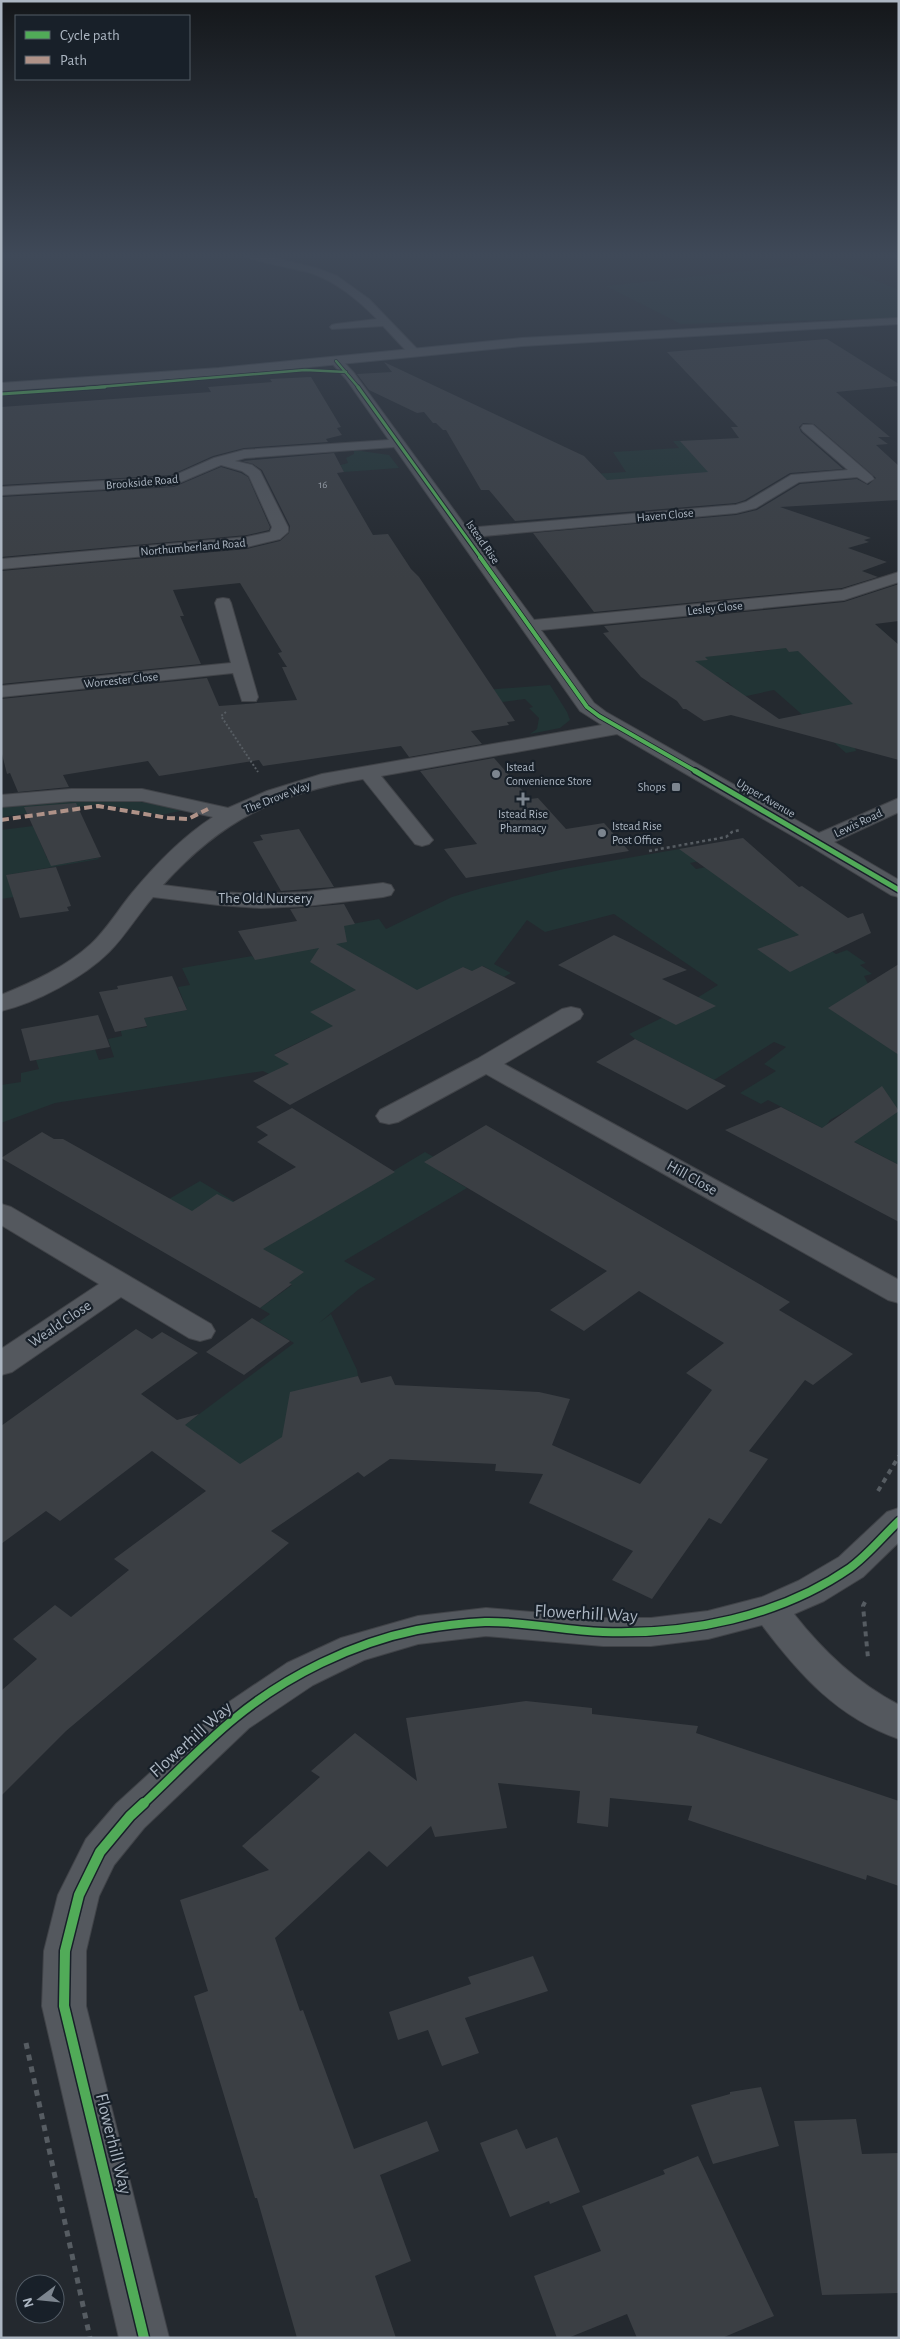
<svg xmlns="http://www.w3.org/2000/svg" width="900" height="2339" font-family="'Alegreya Sans',sans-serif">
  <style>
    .green { fill: #223435 }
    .building { fill: #3b3f44; fill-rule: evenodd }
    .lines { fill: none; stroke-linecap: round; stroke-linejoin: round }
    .minor-casing { stroke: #404348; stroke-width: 2 }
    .major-casing { stroke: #41464c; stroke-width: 2 }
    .path-far3 { stroke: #565c62; stroke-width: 2; stroke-dasharray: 2 2; stroke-linecap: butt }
    .path-far2 { stroke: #565c62; stroke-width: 2.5; stroke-dasharray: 3 3; stroke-linecap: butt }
    .path-far1 { stroke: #565c62; stroke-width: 4; stroke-dasharray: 5 5; stroke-linecap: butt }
    .path { stroke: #565c62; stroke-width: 5; stroke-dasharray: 6 6; stroke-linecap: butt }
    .minor { fill: #54585e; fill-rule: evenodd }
    .major { fill: #565a60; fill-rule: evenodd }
    .quiet { stroke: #af9288; stroke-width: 4; stroke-dasharray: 8 4; stroke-linecap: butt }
    .cycleway-far5-casing { stroke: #182029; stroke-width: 4 }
    .cycleway-far4-casing { stroke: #182029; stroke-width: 5 }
    .cycleway-far3-casing { stroke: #182029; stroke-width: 5.5 }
    .cycleway-far2-casing { stroke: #182029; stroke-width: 8 }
    .cycleway-far1-casing { stroke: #182029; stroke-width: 11 }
    .cycleway-casing { stroke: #182029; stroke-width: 13 }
    .cycleway-far5 { stroke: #51ab58; stroke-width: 2.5 }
    .cycleway-far4 { stroke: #51ab58; stroke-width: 3 }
    .cycleway-far3 { stroke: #51ab58; stroke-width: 4 }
    .cycleway-far2 { stroke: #51ab58; stroke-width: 5 }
    .cycleway-far1 { stroke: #51ab58; stroke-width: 8 }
    .cycleway { stroke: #51ab58; stroke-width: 10 }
    .poi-dot { fill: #7c858f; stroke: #182029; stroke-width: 2 }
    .labels { text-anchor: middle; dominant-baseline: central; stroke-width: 4.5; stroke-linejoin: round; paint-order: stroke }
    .far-number-label { font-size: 11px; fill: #9098a2 }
    .far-street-label { font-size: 12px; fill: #acb6c2; stroke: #182029 }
    .far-poi-label { font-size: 12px; fill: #acb6c2; stroke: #182029; text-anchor: start }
    .street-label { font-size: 15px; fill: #acb6c2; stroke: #182029 }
    .near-street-label { font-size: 18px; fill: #acb6c2; stroke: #182029 }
  </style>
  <rect width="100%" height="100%" fill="#24292f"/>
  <g class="green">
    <polygon points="830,262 899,290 899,318 681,324 606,286"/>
    <polygon points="707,440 744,480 653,476 640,478 624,490 592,474 626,472 613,452 679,448 673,441"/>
    <polygon points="354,450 389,455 399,468 344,472 341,466 337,466 348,463 346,458 354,454"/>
    <polygon points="880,628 899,646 855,748 856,751 846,753 774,690 705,705 701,700 676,701 739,694 728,682 715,683 675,656 750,646 755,652 769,650 857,630"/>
    <polygon points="550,685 567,712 570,720 560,728 530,734 537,729 539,718 529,708 533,707 525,699 480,705 457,692"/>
    <polygon points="125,799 185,810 161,815 101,804 1,817 1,807 63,800"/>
    <polygon points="33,826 47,858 52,858 55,865 98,858 99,859 7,875 14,897 1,899 1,830"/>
    <polygon points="691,847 705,860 690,863 696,869 712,866 752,901 782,923 819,912 816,929 793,937 819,943 836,954 847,950 866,963 860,965 872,974 864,976 868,984 899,996 899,1165 849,1139 849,1109 830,1120 824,1129 768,1100 761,1104 740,1093 776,1071 764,1064 786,1047 774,1042 714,1080 635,1039 629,1034 674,1012 718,985 614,914 545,932 527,920 494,964 511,973 504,977 483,966 472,971 463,967 326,1047 310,1037 275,1054 291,1065 271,1075 263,1071 55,1103 1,1123 1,1085 21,1082 21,1073 39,1069 36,1060 64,1055 92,1041 99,1060 114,1057 108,1039 122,1036 119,1024 131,1022 135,1029 147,1027 144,1018 187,1010 178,987 190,985 182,968 252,956 255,959 330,928 379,919 386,929 452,897 482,888 564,869"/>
    <polygon points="425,1152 451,1167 442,1173 467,1188 344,1261 376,1279 359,1289 319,1323 331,1314 357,1370 358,1376 232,1483 170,1436 294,1343 259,1322 270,1314 260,1308 292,1285 289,1283 303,1272 169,1199 200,1181 235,1202 285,1173 301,1183 390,1173"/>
  </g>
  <g class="building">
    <polygon points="827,339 899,384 899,386 836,392 890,437 878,437 888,444 876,445 899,466 899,500 780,507 871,538 864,540 869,542 848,548 887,562 862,571 878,577 842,588 594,612 533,533 736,515 757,510 800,484 857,479 868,485 876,478 814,424 803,423 799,427 801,432 843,469 790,473 745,500 736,503 515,521 489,490 481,490 446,430 443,430 436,423 433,423 424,412 417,413 369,390 357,374 392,372 384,362 584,456 607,480 708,472 680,441 739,438 731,427 738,427 667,352"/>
    <polygon points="311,377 341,427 337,428 342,435 326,439 328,442 244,448 213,456 171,475 1,485 1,407 211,392 208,387 272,382 270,379"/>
    <polygon points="334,453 344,472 337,473 373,535 388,534 411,569 419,577 515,721 507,722 509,725 471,731 482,744 409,757 401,746 263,766 259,760 159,776 148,761 63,775 69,787 18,792 10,773 7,774 1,750 1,699 207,678 219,706 297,700 282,667 287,667 278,653 282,652 240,583 173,590 184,616 180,616 201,664 1,684 1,571 247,549 280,541 289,533 290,526 262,470 253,464 242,461"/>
    <polygon points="221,467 241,473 248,477 270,527 269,530 247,535 1,557 1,497 174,487"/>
    <path d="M 899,584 L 899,621 L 875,624 L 899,645 L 899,760 L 731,715 L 704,721 L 686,709 L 683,709 L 677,701 L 641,677 L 603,633 L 609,632 L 604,626 L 844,602 ZM 786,648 L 789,652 L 798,651 L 853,704 L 779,719 L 695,661 L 708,660 L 705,657 Z"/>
    <polygon points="494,758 530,799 538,798 566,829 604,823 629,851 466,878 444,849 477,844 420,771"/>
    <polygon points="76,803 101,857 51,866 24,807"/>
    <polygon points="299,829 334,887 281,891 253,842 263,840 260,835"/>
    <polygon points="743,838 799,887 802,886 848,918 863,913 871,933 790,972 757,949 799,935 679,849"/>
    <polygon points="56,867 71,906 67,907 69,911 20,918 6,875"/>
    <polygon points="344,904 355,924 344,926 347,942 336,944 417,990 463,967 472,971 482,966 516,983 290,1105 253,1081 289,1064 274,1055 333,1026 310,1012 356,990 310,962 319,948 255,960 238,931 297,921 290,909"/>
    <polygon points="614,935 687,970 662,979 716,1006 676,1025 558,965"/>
    <polygon points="899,964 899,1055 828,1008"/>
    <polygon points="172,976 187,1010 144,1018 147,1026 115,1032 99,992 118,989 117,986"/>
    <polygon points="98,1015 110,1047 30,1061 21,1029"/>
    <polygon points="635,1039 726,1086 687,1110 596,1062"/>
    <polygon points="882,1086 899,1111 854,1142 899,1165 899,1222 725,1130 781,1107 822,1128"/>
    <polygon points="292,1108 395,1172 263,1249 304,1272 289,1283 292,1284 260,1308 1,1158 42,1132 54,1139 63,1139 192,1211 217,1194 233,1202 296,1167 257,1142 268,1135 256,1127"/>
    <polygon points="486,1125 790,1302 779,1310 853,1354 813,1385 805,1380 749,1451 768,1459 721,1524 709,1518 652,1599 612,1580 633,1551 529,1503 543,1474 495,1471 496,1464 390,1459 364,1477 358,1472 271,1531 289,1543 66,1731 1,1796 1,1691 37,1659 13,1639 55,1605 71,1617 129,1570 114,1559 206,1491 152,1451 60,1521 46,1511 1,1544 1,1426 136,1329 152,1339 162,1332 198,1353 141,1394 177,1420 199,1414 185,1425 240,1464 282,1437 290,1392 358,1376 361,1383 391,1376 395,1385 539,1392 570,1399 552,1445 640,1484 712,1390 686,1373 724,1343 639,1291 584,1331 550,1310 607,1271 424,1162"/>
    <polygon points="252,1318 290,1341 244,1375 206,1352"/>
    <polygon points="526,1701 592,1708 592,1714 698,1726 696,1733 899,1801 899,1886 867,1875 866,1880 688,1820 692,1806 610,1798 608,1827 577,1823 580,1791 498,1783 507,1828 435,1837 431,1826 387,1867 369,1851 275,1938 300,2011 303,2010 354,2149 427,2121 439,2151 380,2175 411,2261 375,2276 396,2338 297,2338 257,2198 255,2198 194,1996 208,1991 180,1900 269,1870 242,1846 320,1777 311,1771 355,1733 417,1781 406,1718"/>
    <polygon points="533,1956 548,1991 465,2018 479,2053 442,2066 428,2030 398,2040 389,2012 471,1984 468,1977"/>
    <polygon points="761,2087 779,2146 713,2164 691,2105 730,2094 730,2092"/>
    <polygon points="856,2119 862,2154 899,2153 899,2293 822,2295 794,2121"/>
    <polygon points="517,2129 526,2149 557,2137 580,2192 550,2204 549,2201 510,2217 480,2143"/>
    <polygon points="698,2156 774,2316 722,2338 637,2338 627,2314 568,2338 557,2338 534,2276 601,2251 582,2206 665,2174 663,2170"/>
  </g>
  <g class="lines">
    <g class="minor-casing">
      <g id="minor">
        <path d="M 240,253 L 255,253 L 316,268 L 337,276 L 369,299 L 421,353 L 419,356 L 411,356 L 383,326 L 332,329 L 330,327 L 332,325 L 336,324 L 377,319 C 358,300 337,282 311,273 C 295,268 250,262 240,253 Z"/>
        <polygon points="889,253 899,253 899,260"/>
        <path d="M 336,357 L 340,358 L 354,373 L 467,528 L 736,505 L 746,502 L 791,475 L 848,470 L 803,431 L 801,428 L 803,425 L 813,425 L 872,476 L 874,479 L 867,483 L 857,477 L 799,482 L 756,508 L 736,513 L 473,537 L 534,620 L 842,590 L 899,572 L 899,582 L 844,600 L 541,630 L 594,703 L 606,712 L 819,833 L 899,798 L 899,812 L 834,842 L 899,880 L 899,897 L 891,895 L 810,846 L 617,734 L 381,776 L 433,840 L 429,844 L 422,846 L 415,844 L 363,779 C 276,794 223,819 163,885 L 218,892 L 261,894 L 307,892 L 383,883 L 391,885 L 394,890 L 391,895 L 383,897 L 307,906 L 261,908 L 218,905 L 153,897 C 138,914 126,935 109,952 C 84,977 36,1003 1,1011 L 1,995 C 33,982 66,967 91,944 C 107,929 118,910 132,893 C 155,865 182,837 213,817 L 142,801 L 71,801 L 1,807 L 1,795 L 71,789 L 142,789 L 228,808 L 267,791 L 322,774 L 602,725 L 580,711 L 394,447 L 245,458 L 235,461 L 252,465 L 260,471 L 288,527 L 288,532 L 280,539 L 247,547 L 1,569 L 1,559 L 247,537 L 270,532 L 272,527 L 249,476 L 242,471 L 221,465 L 174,485 L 1,495 L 1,487 L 171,477 L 214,458 L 244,450 L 389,440 L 346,379 L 330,361 Z"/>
        <polygon points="223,598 229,599 231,603 258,697 256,701 242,701 233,673 1,697 1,686 231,663 215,603 217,599"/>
        <polygon points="571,1007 580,1009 583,1014 580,1019 504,1064 899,1280 899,1303 888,1300 486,1074 398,1122 389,1124 380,1122 376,1116 380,1110 477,1059 562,1009"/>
        <polygon points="1,1204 11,1207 211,1324 215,1331 211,1338 200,1341 189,1338 121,1297 12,1372 1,1375 1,1349 99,1284 1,1225"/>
        <path d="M 899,1508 L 899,1542 L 863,1577 L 824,1601 L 794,1614 C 824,1652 856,1682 899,1705 L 899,1739 C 838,1718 800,1675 762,1625 L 708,1639 L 651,1646 L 603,1646 L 486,1636 L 418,1644 L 364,1660 L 313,1685 L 249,1728 L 144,1828 L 114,1865 L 99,1896 L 86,1951 L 86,2006 L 169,2338 L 119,2338 L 42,2006 L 44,1951 L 58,1895 L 86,1839 L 116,1804 L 223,1706 L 287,1663 L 341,1638 L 418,1616 L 486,1608 L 603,1618 L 651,1618 L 708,1611 L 762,1597 L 798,1581 L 839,1557 L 887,1512 Z"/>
      </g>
    </g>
    <g class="major-casing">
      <polygon id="major" points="899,318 899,324 522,346 219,376 1,391 1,383 219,368 522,338"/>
    </g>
    <polyline class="path-far3" points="226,712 221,716 258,772"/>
    <polyline class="path-far2" points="649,851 726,837 732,832 740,830"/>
    <g class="path-far1">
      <polyline points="878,1491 899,1456"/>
      <polyline points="865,1602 863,1606 868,1658"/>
    </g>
    <polyline class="path" points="26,2043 90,2338"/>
    <use href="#minor" class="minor"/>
    <use href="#major" class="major"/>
    <polyline class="quiet" points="1,820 98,806 168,818 188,819 208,809"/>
    <g class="cycleway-far5-casing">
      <g id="cycleway-far5">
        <polyline points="336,361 359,388"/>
        <polyline points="86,388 305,370 346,372"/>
      </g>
    </g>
    <g class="cycleway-far4-casing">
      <g id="cycleway-far4">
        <polyline points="358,387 481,558"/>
        <polyline points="1,394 105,387"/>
      </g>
    </g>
    <g class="cycleway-far3-casing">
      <polyline id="cycleway-far3" points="480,557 587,707 599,716 697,772"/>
    </g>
    <g class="cycleway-far2-casing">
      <polyline id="cycleway-far2" points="695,771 899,890"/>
    </g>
    <g class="cycleway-far1-casing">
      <path id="cycleway-far1" d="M 142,1805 C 173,1776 203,1744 235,1718 C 286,1676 353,1643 417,1630 C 439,1626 463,1623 485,1622 C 523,1621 565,1631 603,1632 C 688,1635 779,1617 850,1568 C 868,1555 883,1536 899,1521"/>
    </g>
    <g class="cycleway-casing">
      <polyline id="cycleway" points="144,1803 130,1816 100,1852 79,1895 65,1951 64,2006 144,2338"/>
    </g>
    <use href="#cycleway-far5" class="cycleway-far5"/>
    <use href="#cycleway-far4" class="cycleway-far4"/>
    <use href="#cycleway-far3" class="cycleway-far3"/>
    <use href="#cycleway-far2" class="cycleway-far2"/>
    <use href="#cycleway-far1" class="cycleway-far1"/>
    <use href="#cycleway" class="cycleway"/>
  </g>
  <linearGradient id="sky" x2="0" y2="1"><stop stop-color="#14171a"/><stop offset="0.44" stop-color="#3f4958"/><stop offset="1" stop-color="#3f4958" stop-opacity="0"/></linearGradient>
  <rect width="900" height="580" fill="url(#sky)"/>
  <g class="poi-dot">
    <circle cx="496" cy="774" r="5"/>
    <rect x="671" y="782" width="10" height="10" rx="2.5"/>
    <path d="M520.5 791.5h5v5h5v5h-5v5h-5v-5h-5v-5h5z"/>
    <circle cx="602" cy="833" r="5"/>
  </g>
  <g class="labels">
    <g class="far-number-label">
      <text x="323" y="484">16</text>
    </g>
    <g class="far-street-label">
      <text transform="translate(142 482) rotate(-5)">Brookside Road</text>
      <text transform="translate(665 515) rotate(-5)">Haven Close</text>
      <text transform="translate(483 542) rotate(55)">Istead Rise</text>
      <text transform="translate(193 547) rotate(-5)">Northumberland Road</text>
      <text transform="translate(715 608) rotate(-6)">Lesley Close</text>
      <text transform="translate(121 680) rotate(-6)">Worcester Close</text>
      <text transform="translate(277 797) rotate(-21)">The Drove Way</text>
      <text transform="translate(766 798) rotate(30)">Upper Avenue</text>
      <text transform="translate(858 823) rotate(-25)">Lewis Road</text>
    </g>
    <g class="far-poi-label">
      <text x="506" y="767">Istead<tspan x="506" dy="14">Convenience Store</tspan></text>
      <text x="666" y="787" text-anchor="end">Shops</text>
      <text x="523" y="814" text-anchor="middle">Istead Rise<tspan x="523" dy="14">Pharmacy</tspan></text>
      <text x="612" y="826">Istead Rise<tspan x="612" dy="14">Post Office</tspan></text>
    </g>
    <g class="street-label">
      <text x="265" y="898">The Old Nursery</text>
      <text transform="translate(692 1178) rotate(29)">Hill Close</text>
      <text transform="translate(60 1324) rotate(-34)">Weald Close</text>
    </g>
    <g class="near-street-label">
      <text transform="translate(586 1614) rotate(3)">Flowerhill Way</text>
      <text transform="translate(191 1740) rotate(-42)">Flowerhill Way</text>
      <text transform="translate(113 2144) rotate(76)">Flowerhill Way</text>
    </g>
  </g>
  <rect width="900" height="2339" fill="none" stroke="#acb6c2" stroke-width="5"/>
  <rect x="15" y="15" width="175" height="65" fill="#182029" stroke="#535c66"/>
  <rect x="25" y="31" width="25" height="8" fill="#51ab58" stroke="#535c66"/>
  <text x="60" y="40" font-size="15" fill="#acb6c2">Cycle path</text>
  <rect x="25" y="56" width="25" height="8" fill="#af9288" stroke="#535c66"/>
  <text x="60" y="65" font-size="15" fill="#acb6c2">Path</text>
  <g transform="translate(40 2299) rotate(254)"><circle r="24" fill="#182029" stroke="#535c66"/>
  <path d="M0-4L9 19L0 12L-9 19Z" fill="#7c858f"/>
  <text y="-8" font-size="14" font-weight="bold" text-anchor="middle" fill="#acb6c2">N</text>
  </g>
</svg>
